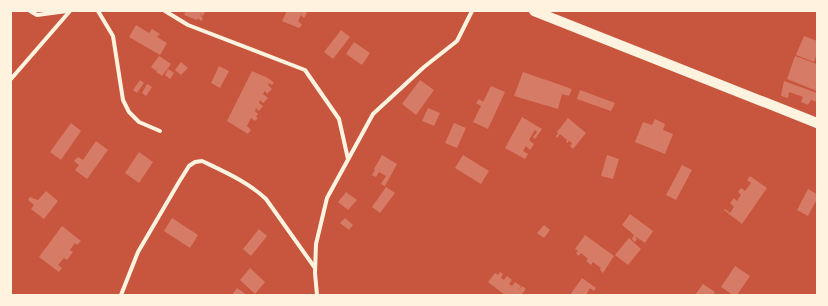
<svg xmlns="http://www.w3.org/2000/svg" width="828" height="306" font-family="'IBM Plex Serif',serif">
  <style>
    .building { fill: #d67c66 }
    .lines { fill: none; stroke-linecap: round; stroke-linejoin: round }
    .minor { stroke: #fff3e0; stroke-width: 4 }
    .primary { stroke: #fff3e0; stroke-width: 10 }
  </style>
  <rect width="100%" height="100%" fill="#c8553d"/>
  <g class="building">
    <polygon points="186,11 204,11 205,12 203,16 200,14 203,19 201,21 198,18 197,20 184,15"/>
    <polygon points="287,11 304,11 307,13 304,18 301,15 298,21 302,25 299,28 282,21"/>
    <polygon points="136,25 149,33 152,29 160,34 157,37 167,43 160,55 129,37"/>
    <polygon points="341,30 350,37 333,59 324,52"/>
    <polygon points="804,36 817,41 817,54 814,62 796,55"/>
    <polygon points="354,42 370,53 362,65 346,54"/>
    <polygon points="159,56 171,64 162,76 156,72 159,67 156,71 151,67"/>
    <polygon points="795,56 817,64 817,91 787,79"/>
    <polygon points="181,62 188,68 181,75 175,70"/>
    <polygon points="219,66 229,71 220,88 211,83"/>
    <polygon points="168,69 174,73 170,79 165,75"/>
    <polygon points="252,71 268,78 274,83 272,85 269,83 268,85 272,89 267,94 265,91 263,94 268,98 263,103 260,100 259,103 263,106 259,111 256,108 255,111 258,114 256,117 258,118 255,121 251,118 247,126 251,130 248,134 227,121"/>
    <polygon points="523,72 572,89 569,96 562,94 558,109 514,96"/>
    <polygon points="140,80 144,83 137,93 133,90"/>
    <polygon points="420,80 434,90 416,115 402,104"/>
    <polygon points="784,81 817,93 817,102 811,100 808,105 801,102 803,97 789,92 788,98 781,96"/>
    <polygon points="147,84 152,87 146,96 142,93"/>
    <polygon points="491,86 505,92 488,129 473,122 481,106 476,103 479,99 483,102"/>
    <polygon points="580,90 615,103 611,111 577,99"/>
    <polygon points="428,108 440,113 434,126 422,121"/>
    <polygon points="522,117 542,129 535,139 533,137 537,132 535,130 529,140 534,144 530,150 526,146 523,151 528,154 525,159 505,148"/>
    <polygon points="568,118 586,133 573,149 570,146 572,143 569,141 567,143 566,142 567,140 560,134 557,138 556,136 558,133 557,132"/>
    <polygon points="655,119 665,124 663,130 673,134 665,154 635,142 643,122 652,125"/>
    <polygon points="71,123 81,131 61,160 50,152"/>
    <polygon points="454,123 466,128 457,148 445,143"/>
    <polygon points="96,141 108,150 87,179 75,170 79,165 74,161 78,157 83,160"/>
    <polygon points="139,152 153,162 139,183 125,173"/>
    <polygon points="382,155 397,164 385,186 381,184 386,176 379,172 376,177 372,175 375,170 374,169"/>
    <polygon points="463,155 489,171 481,184 455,168"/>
    <polygon points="607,155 619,159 613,179 601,176"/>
    <polygon points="682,165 692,170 676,200 666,195"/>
    <polygon points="750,176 767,188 742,224 724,210 725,209 730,213 734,207 730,203 734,198 737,201 741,195 738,192 741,188 745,191 751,183 747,180"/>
    <polygon points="386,187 395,193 380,213 372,207"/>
    <polygon points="808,189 817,194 817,199 808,216 797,210"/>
    <polygon points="46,191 58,201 44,219 31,209 34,205 28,200 30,197 38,200"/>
    <polygon points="346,192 357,200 348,210 338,202"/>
    <polygon points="630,214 653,231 645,243 636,237 635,238 637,239 635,242 632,239 634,235 622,225"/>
    <polygon points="172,218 198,235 190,248 164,231"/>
    <polygon points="345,218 353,225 349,230 340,223"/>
    <polygon points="544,225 550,230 544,238 537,233"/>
    <polygon points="62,226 81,241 77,245 75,243 70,250 73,252 67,260 64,258 58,265 62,268 59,272 39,257"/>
    <polygon points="259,229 267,236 251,256 243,249"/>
    <polygon points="585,235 614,256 603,273 600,270 601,268 593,262 591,265 586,261 588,259 581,253 579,256 576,253 578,251 575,249"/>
    <polygon points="629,238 641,249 628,265 615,255"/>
    <polygon points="735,266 750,276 737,295 733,295 721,287"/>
    <polygon points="250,268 265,282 255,294 240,280"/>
    <polygon points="500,272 503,274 501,278 504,280 507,276 512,280 509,284 512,286 515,282 521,286 518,291 522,286 526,289 521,295 505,295 488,282 495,273 498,275"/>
    <polygon points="582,278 596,288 594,291 590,288 586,295 570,295"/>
    <polygon points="703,284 715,292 713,295 695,295"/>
    <polygon points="237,288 247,295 232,295"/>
  </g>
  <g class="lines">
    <g class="minor">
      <polyline points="30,11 37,15 67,11"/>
      <polyline points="98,11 113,36 123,100 129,112 139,122 160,131"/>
      <polyline points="165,11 188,25 305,70 339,119 348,159"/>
      <polyline points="11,79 70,11"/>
      <path d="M 121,295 L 138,252 L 179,182 L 189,166 L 195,162 L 202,161 C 225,172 248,182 266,199 L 315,268"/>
      <polyline points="317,295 315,273 316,244 327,198 373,114 424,67 457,41 472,11"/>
    </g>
    <polyline class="primary" points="534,11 817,123"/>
  </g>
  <rect width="828" height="306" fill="none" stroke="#fff3e0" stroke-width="24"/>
</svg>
